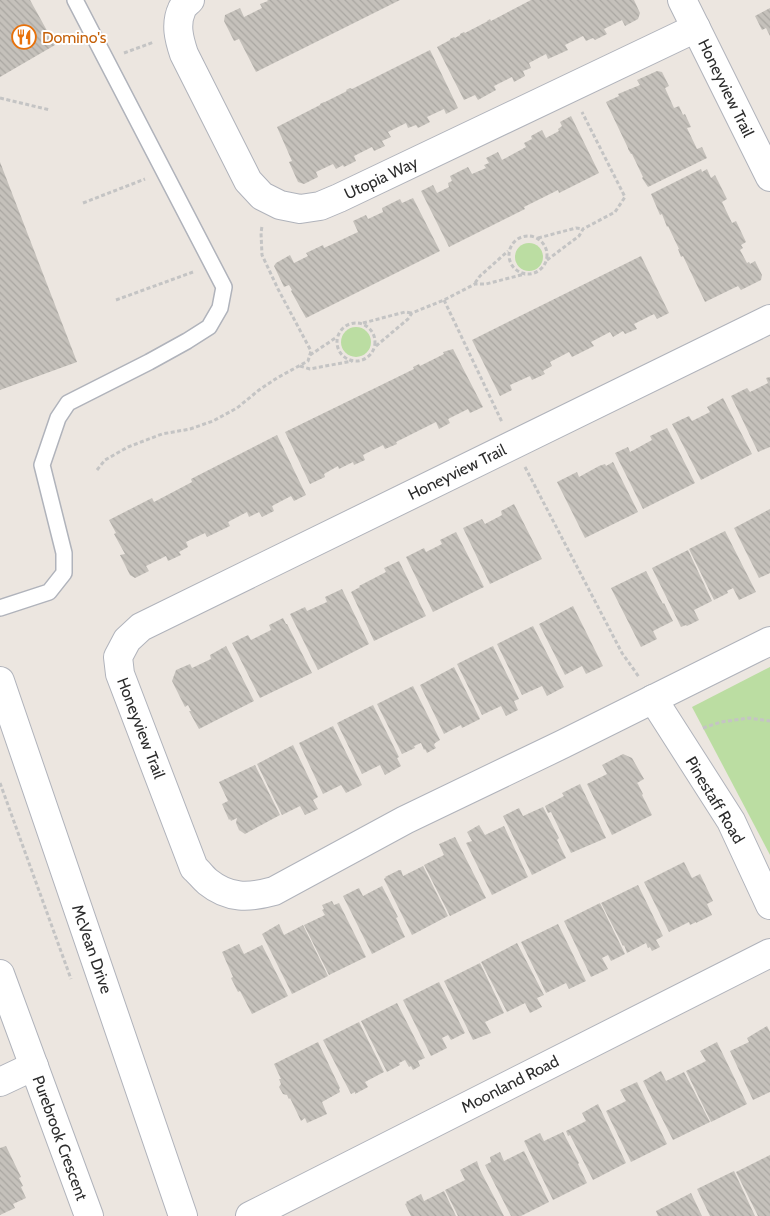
<svg xmlns="http://www.w3.org/2000/svg" width="770" height="1216" font-family="Cabin,sans-serif">
  <style>
    .park { fill: #bbdda2 }
    .building { fill: url(#building-back-hatch) }
    .lines { fill: none; stroke-linecap: round; stroke-linejoin: round }
    .lane-casing { stroke: #b0b3bb; stroke-width: 18 }
    .street-casing { stroke: #b0b3bb; stroke-width: 30 }
    .secondary-casing { stroke: #b0b3bb; stroke-width: 30 }
    .path { stroke: #c4c4c4; stroke-width: 3; stroke-dasharray: 4 2.5; stroke-linecap: butt }
    .lane { stroke: #fff; stroke-width: 15 }
    .street { stroke: #fff; stroke-width: 28 }
    .secondary { stroke: #fff; stroke-width: 28 }
    .labels { text-anchor: middle; dominant-baseline: central; stroke-width: 4; stroke-linejoin: round; paint-order: stroke }
    .food-label { font-size: 16px; fill: #c56008; stroke: #fff; text-anchor: start }
    .street-label { font-size: 16px; fill: #2c2c2c; stroke: #fff }
  </style>
  <defs>
    <pattern id="building-back-hatch" width="6" height="6" patternUnits="userSpaceOnUse" patternTransform="scale(1.25)"><rect width="6" height="6" fill="#c5c1bb"/><path d="M-1 5l2 2M0 0l6 6M5-1l2 2" fill="none" stroke="#a9a6a1"/></pattern>
  </defs>
  <rect width="100%" height="100%" fill="#ece6e0"/>
  <g class="park">
    <circle cx="529" cy="257" r="14"/>
    <circle cx="356" cy="342" r="15"/>
    <polygon points="770,667 770,855 692,707"/>
  </g>
  <g class="building">
    <polygon points="0,0 30,0 55,45 0,77"/>
    <polygon points="267,0 400,0 256,72 239,39 234,41 224,21 225,15 240,8 244,17 262,8 260,4 268,1"/>
    <polygon points="531,0 634,0 640,13 638,19 625,26 622,20 604,29 607,34 595,40 593,38 586,41 583,36 565,45 568,50 548,59 546,54 529,63 531,68 523,71 525,76 514,82 512,77 494,86 496,90 478,100 475,95 464,100 437,47 450,40 450,39 454,37 455,38 460,35 460,34 464,32 465,33 488,21 487,21 490,19 491,21"/>
    <polygon points="770,8 770,36 766,28 762,30 755,16"/>
    <polygon points="430,50 458,108 446,114 444,109 427,117 430,122 418,128 416,125 408,128 406,123 388,132 391,137 382,141 385,146 374,151 372,147 354,156 356,161 344,167 343,165 336,169 333,164 316,172 318,177 304,184 298,182 289,162 292,161 277,127 320,105 320,104 324,102 325,102 347,91 346,90 350,88 352,89"/>
    <polygon points="657,71 662,72 669,86 665,88 674,108 679,106 683,115 685,114 691,127 687,128 697,149 702,147 707,158 648,187 642,178 643,177 632,154 631,154 628,149 628,148 606,102 619,96 618,94 640,85 637,80"/>
    <polygon points="571,116 599,173 559,193 558,190 524,207 525,209 449,247 421,191 433,185 437,193 449,187 448,183 452,181 450,176 468,167 472,174 486,168 484,165 489,163 486,158 498,152 502,160 526,147 524,143 532,139 531,136 542,130 546,138 559,131 558,129 562,126 560,122"/>
    <polygon points="0,162 77,362 0,390"/>
    <polygon points="701,169 702,172 707,169 711,178 715,175 727,199 722,202 732,223 736,221 746,242 741,245 743,248 740,250 747,263 749,262 750,264 755,261 762,275 761,280 741,290 738,286 705,302 683,256 681,257 678,249 679,249 668,226 667,227 662,214 660,215 651,194"/>
    <polygon points="413,198 440,251 306,318 291,291 292,290 289,285 284,287 274,266 276,263 290,255 294,263 308,256 306,253 323,245 324,248 358,232 353,221 366,215 368,219 383,212 382,208 400,199 402,203"/>
    <polygon points="641,256 669,313 657,319 654,314 634,324 637,329 625,334 623,331 613,337 610,332 591,342 594,346 572,357 569,352 550,362 552,366 543,371 545,374 532,380 530,376 510,385 512,390 500,396 472,340"/>
    <polygon points="453,349 483,407 470,413 468,409 448,419 450,423 439,429 436,422 396,442 397,444 385,449 383,445 363,455 365,460 354,465 353,462 339,469 338,466 324,474 325,477 310,484 285,432 414,369 413,367 419,364 420,366 444,354 443,352"/>
    <polygon points="770,377 770,447 758,452 731,396 747,388 750,392 768,383 766,378"/>
    <polygon points="723,398 752,454 701,480 672,424 689,416 692,421 710,412 707,407"/>
    <polygon points="667,428 695,483 643,509 615,453 628,447 630,452 652,440 650,436"/>
    <polygon points="277,435 306,495 294,501 291,496 272,506 274,511 262,517 259,512 249,517 247,512 228,522 230,526 207,537 205,533 186,542 188,547 179,552 181,555 168,561 166,556 146,566 149,571 135,578 130,575 120,555 125,554 114,534 116,533 109,520 152,498 154,502 192,482 191,479"/>
    <polygon points="613,462 638,512 585,538 557,482 577,472 579,477 599,466 605,464 606,466"/>
    <polygon points="514,504 542,559 490,584 463,528 482,519 485,524 502,515 501,511"/>
    <polygon points="770,509 770,573 759,578 734,528"/>
    <polygon points="725,531 756,592 739,600 733,588 727,591 728,593 714,600 689,549"/>
    <polygon points="456,532 484,587 433,612 406,557 424,548 426,552 442,544 440,540"/>
    <polygon points="688,550 712,601 694,610 699,620 687,626 686,625 681,627 652,568"/>
    <polygon points="399,561 426,616 374,641 351,592 360,587 359,586 386,572 384,568"/>
    <polygon points="646,571 663,604 664,603 673,621 653,631 657,639 641,647 611,588"/>
    <polygon points="342,589 369,644 318,670 290,614 305,607 307,611 327,602 325,597"/>
    <polygon points="573,606 603,666 586,674 582,666 565,675 539,624"/>
    <polygon points="283,618 286,624 287,624 312,673 260,698 232,643 248,635 251,640 271,630 269,625"/>
    <polygon points="533,626 564,687 547,696 542,686 522,695 497,644"/>
    <polygon points="226,646 254,701 199,729 189,711 191,711 188,705 185,707 172,681 176,670 190,664 192,668 211,659 210,655"/>
    <polygon points="493,646 519,699 514,701 518,710 506,716 501,706 482,715 457,664"/>
    <polygon points="454,667 480,719 462,728 461,725 444,734 420,685"/>
    <polygon points="413,686 440,740 435,743 434,745 436,748 427,753 425,749 424,750 421,743 414,746 415,748 402,754 377,704"/>
    <polygon points="373,705 399,757 397,758 401,766 385,775 380,765 362,774 337,723"/>
    <polygon points="333,726 362,785 346,793 341,785 323,794 299,743"/>
    <polygon points="293,745 318,797 313,800 318,809 305,815 300,806 282,815 257,764"/>
    <polygon points="623,754 632,758 644,779 637,783 638,784 643,794 642,795 652,815 612,835 587,784 607,774 602,765"/>
    <polygon points="255,765 280,815 245,834 239,830 236,823 237,818 231,821 230,819 229,820 222,804 228,801 219,782"/>
    <polygon points="580,784 606,838 571,853 551,812 548,813 545,806 564,796 562,793"/>
    <polygon points="543,807 559,838 557,840 566,858 532,875 503,816 519,808 523,816"/>
    <polygon points="479,825 485,835 504,826 528,877 492,895 466,843 472,841 467,832"/>
    <polygon points="455,837 486,898 450,916 424,865 444,855 439,844"/>
    <polygon points="684,862 692,878 700,874 713,901 707,904 712,915 696,923 696,922 690,925 689,922 669,932 644,882"/>
    <polygon points="423,866 448,916 412,935 384,879 386,877 385,877 399,870 401,870 403,876"/>
    <polygon points="638,885 663,936 656,940 660,947 652,951 650,947 648,948 646,943 627,953 624,945 623,946 601,903"/>
    <polygon points="382,886 398,917 396,918 405,937 372,954 343,896 359,888 363,896"/>
    <polygon points="332,901 334,905 339,903 366,957 329,975 304,925 325,915 322,910 324,909 322,905"/>
    <polygon points="600,903 625,954 611,961 608,955 602,958 608,969 591,977 564,921"/>
    <polygon points="279,924 284,935 303,925 328,976 292,994 262,934"/>
    <polygon points="558,924 586,981 569,989 566,983 546,993 521,942"/>
    <polygon points="517,943 544,995 537,998 542,1007 530,1013 525,1003 507,1012 481,962"/>
    <polygon points="239,944 244,954 262,945 288,996 252,1014 240,991 238,992 231,978 233,977 222,952"/>
    <polygon points="480,963 504,1013 485,1022 491,1033 473,1040 444,981"/>
    <polygon points="439,982 465,1033 451,1040 448,1035 442,1038 447,1048 431,1056 403,1000"/>
    <polygon points="397,1003 425,1058 418,1061 420,1066 413,1070 411,1066 409,1067 405,1060 399,1063 400,1065 387,1072 361,1021"/>
    <polygon points="359,1022 384,1072 365,1082 368,1087 355,1094 355,1092 351,1094 323,1040"/>
    <polygon points="767,1026 770,1032 770,1092 753,1100 730,1051 749,1042 747,1038"/>
    <polygon points="318,1042 340,1088 339,1089 340,1092 322,1102 327,1114 307,1123 305,1118 301,1121 290,1098 289,1099 287,1095 283,1094 279,1087 281,1084 279,1079 281,1079 274,1064"/>
    <polygon points="717,1042 747,1104 711,1122 686,1071 706,1061 700,1051"/>
    <polygon points="661,1071 666,1081 684,1072 710,1122 673,1140 643,1081"/>
    <polygon points="637,1082 667,1144 631,1162 606,1111 626,1101 620,1090"/>
    <polygon points="598,1104 626,1163 593,1180 570,1135 568,1136 566,1131 586,1121 582,1113"/>
    <polygon points="563,1132 579,1163 578,1164 587,1183 553,1200 524,1141 540,1133 544,1141"/>
    <polygon points="6,1146 21,1177 19,1178 23,1186 21,1187 26,1198 13,1204 15,1208 0,1215 0,1148"/>
    <polygon points="524,1151 549,1202 521,1216 511,1216 485,1165 491,1162 490,1157 500,1152 504,1161"/>
    <polygon points="770,1155 770,1216 758,1216 736,1172"/>
    <polygon points="477,1161 480,1170 504,1216 458,1216 445,1190 465,1180 460,1170"/>
    <polygon points="734,1171 755,1216 710,1216 697,1189"/>
    <polygon points="444,1191 456,1216 411,1216 405,1204 407,1203 406,1202 421,1194 424,1201"/>
    <polygon points="691,1193 702,1216 658,1216 656,1211"/>
  </g>
  <g class="lines">
    <g class="lane-casing">
      <polyline id="lane" points="0,608 49,592 64,573 64,553 42,465 58,418 68,403 149,362 187,341 209,327 220,308 224,287 75,0"/>
    </g>
    <g class="street-casing">
      <g id="street">
        <path d="M 190,0 C 187,3 183,6 182,9 C 175,24 179,39 184,54 L 248,181 L 262,196 L 280,205 L 300,209 L 320,206 L 339,198 L 696,28"/>
        <polyline points="682,0 770,177"/>
        <path d="M 770,319 L 141,627 L 127,640 L 118,657 L 120,674 L 194,868 C 199,872 203,878 208,882 C 229,899 249,898 274,891 L 405,820 L 563,744 L 770,641"/>
        <polyline points="653,699 731,821 770,905"/>
        <polyline points="0,974 89,1216"/>
        <polyline points="0,1082 34,1066"/>
        <polyline points="250,1216 770,953"/>
      </g>
    </g>
    <g class="secondary-casing">
      <polyline id="secondary" points="0,681 183,1216"/>
    </g>
    <g class="path">
      <polyline points="124,53 154,42"/>
      <polyline points="0,98 50,110"/>
      <polyline points="83,203 145,179"/>
      <circle cx="528" cy="255" r="19"/>
      <polyline points="538,238 576,228 583,229"/>
      <polyline points="547,260 579,236 583,229 615,212 625,197 582,112"/>
      <polyline points="475,283 480,276 508,251"/>
      <polyline points="116,300 193,272"/>
      <polyline points="444,300 502,422"/>
      <circle cx="356" cy="342" r="19"/>
      <polyline points="363,323 405,312 411,313"/>
      <polyline points="376,346 408,319 412,313 444,300 475,284 486,284 525,274"/>
      <polyline points="310,355 337,337"/>
      <polyline points="300,366 310,369 352,361"/>
      <polyline points="525,467 622,653 639,677"/>
      <polyline points="97,470 105,460 128,447 162,434 190,429 213,421 237,408 259,390 277,378 308,361 311,351 278,289 262,255 261,233 262,226"/>
      <polyline points="703,728 721,722 749,718 770,721"/>
      <polyline points="0,783 71,979"/>
    </g>
    <use href="#lane" class="lane"/>
    <use href="#street" class="street"/>
    <use href="#secondary" class="secondary"/>
  </g>
  <defs>
    <g id="restaurant-ring" transform="scale(1.25)"><circle r="9.5" fill="#fff" stroke="#e8710a" stroke-width="1.5"/><path d="M-5-6h1v4h1v-4h1v4h1v-4h1v5L-1.5 .5V6h-2V.5L-5-1ZM5-6V6H3V1.5H1.5Q1.5-4 5-6Z" fill="#e8710a"/></g>
  </defs>
  <g fill-rule="evenodd">
    <use href="#restaurant-ring" x="24" y="37"/>
  </g>
  <g class="labels">
    <g class="food-label">
      <text x="42" y="37">Domino's</text>
    </g>
    <g class="street-label">
      <text transform="translate(726 88) rotate(64)">Honeyview Trail</text>
      <text transform="translate(381 178) rotate(-25)">Utopia Way</text>
      <text transform="translate(457 472) rotate(-26)">Honeyview Trail</text>
      <text transform="translate(141 728) rotate(69)">Honeyview Trail</text>
      <text transform="translate(715 800) rotate(59)">Pinestaff Road</text>
      <text transform="translate(92 949) rotate(71)">McVean Drive</text>
      <text transform="translate(510 1084) rotate(-27)">Moonland Road</text>
      <text transform="translate(60 1138) rotate(70)">Purebrook Crescent</text>
    </g>
  </g>
</svg>
